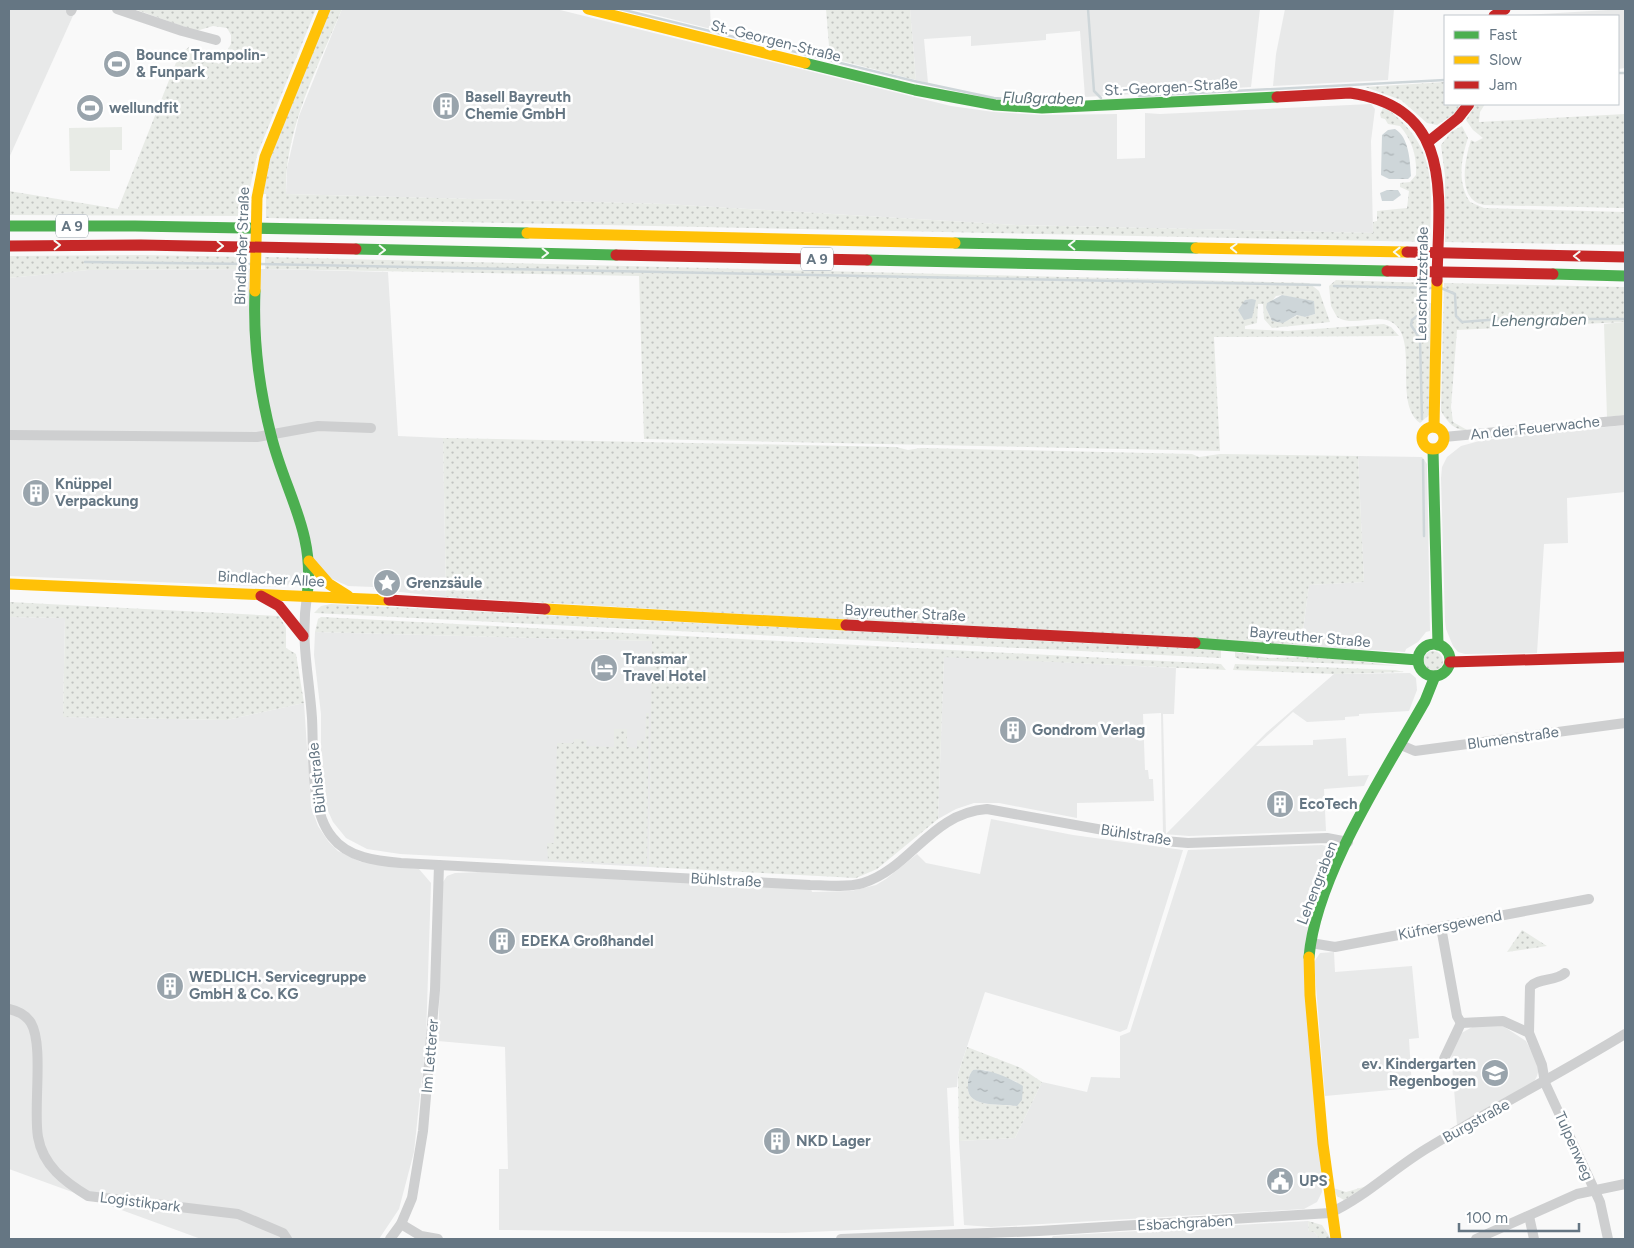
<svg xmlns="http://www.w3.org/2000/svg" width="1634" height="1248" font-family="Figtree,sans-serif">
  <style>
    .built { fill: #e8e9e9 }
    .grass { fill: url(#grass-dots); fill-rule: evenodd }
    .garden { fill: #e8ebe6 }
    .water { fill: url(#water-ripples) }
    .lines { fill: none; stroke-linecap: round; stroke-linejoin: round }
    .stream { stroke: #ced6d9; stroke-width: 2.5 }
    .street { stroke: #cecfd0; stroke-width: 10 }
    .fast { stroke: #4caf50; stroke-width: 11 }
    .slow { stroke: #ffc107; stroke-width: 11 }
    .jam { stroke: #c62828; stroke-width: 11 }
    .oneway { stroke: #f6fbf6 }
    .labels { text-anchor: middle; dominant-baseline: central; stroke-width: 5; stroke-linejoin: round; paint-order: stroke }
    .shield { fill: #fff; stroke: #939fa8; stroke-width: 1 }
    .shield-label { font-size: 14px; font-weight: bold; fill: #657683 }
    .street-label { font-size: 15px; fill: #657683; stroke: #fff }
    .poi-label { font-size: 15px; font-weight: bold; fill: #657683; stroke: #fff; text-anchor: start }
    .water-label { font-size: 16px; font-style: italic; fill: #60757c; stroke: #fff }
  </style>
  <defs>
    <pattern id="grass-dots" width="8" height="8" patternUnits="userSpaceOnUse" patternTransform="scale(1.25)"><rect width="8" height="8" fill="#e8ebe6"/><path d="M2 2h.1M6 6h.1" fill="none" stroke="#c0c3c0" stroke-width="1.8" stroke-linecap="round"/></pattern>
    <pattern id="water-ripples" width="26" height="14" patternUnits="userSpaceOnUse" patternTransform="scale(1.25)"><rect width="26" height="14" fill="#ced6d9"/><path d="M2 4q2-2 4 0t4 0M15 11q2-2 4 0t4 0" fill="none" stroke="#abb2b5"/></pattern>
  </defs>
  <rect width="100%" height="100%" fill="#f9f9f9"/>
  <g class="built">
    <polygon points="9,9 76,9 9,158"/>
    <polygon points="342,9 556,9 951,106 994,112 1041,115 1117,114 1117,159 1145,158 1145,113 1160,114 1371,104 1375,109 1371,141 1373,233 1016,225 665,204 286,194 287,168 299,116"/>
    <polygon points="631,9 710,9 711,29 632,9"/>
    <polygon points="910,9 1260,9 1251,87 1085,97 1080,31 1046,34 1046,40 971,46 971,36 924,39 928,83 916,80"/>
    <polygon points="1285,9 1394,9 1388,80 1273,86 1276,54"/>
    <polygon points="1625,9 1625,68 1618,69 1618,16 1508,16"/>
    <polygon points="265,269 388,272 398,436 443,438 446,597 373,589 373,587 348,586 330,578 293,575 288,585 283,587 9,576 9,278 88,270"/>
    <polygon points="1625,425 1625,492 1567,498 1568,543 1544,544 1537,653 1465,654 1458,652 1453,646 1446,629 1445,621 1441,478 1442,467 1447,457 1461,446 1483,440"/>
    <polygon points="1358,456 1422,457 1427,464 1430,631 1426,632 1418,642 1406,649 1405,652 1301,646 1309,585 1364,582"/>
    <polygon points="9,617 65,618 63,717 227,720 304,703 311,807 318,826 328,841 338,851 361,862 419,869 431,883 426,1038 414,1152 399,1209 379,1239 201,1239 9,1169"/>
    <polygon points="315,632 653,641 649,867 400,854 367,849 346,838 333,822 324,802 321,777 321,714 314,655"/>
    <polygon points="944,656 1176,668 1174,714 1163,714 1166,834 1266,733 1334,674 1410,673 1416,678 1417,690 1409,711 1359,714 1359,716 1345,717 1345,720 1307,722 1293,712 1256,746 1313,745 1313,740 1346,738 1348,776 1369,775 1364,786 1324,789 1326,831 1189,836 1163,834 1161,713 1143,714 1145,770 1148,770 1149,779 1153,779 1154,801 1077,803 1077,818 999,803 974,803 956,809 938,819"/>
    <polygon points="991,819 1073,835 1183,850 1127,1029 1120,1032 985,992 958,1074 957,1087 947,1088 954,1226 785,1233 499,1230 499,1169 508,1169 505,1047 438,1041 443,882 447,876 455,873 482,872 811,889 812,892 851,891 876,885 886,879 917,854 926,863 980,874"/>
    <polygon points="1322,845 1329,847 1334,857 1309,926 1322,1192 1317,1202 1304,1209 991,1227 964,1225 959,1141 1015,1138 1042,1082 1087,1092 1091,1077 1120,1078 1120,1036 1130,1032 1188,850"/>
    <polygon points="1334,952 1335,972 1412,966 1419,1038 1409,1039 1412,1088 1325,1096 1314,962 1320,953"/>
    <polygon points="1496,1025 1503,1026 1526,1041 1537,1062 1539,1069 1537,1076 1534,1082 1457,1125 1451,1053 1458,1035 1474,1026"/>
    <polygon points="1308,1221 1309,1232 1314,1232 1320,1239 1051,1239 1053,1236"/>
  </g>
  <g class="grass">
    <polygon points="134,9 316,9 257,155 248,197 248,216 9,215 9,191 118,209 179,55 189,47 219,64 231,44 231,35 227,28 213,26 196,31"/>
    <path d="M 330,9 L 342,9 C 318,67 284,130 286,194 L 665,204 L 1016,225 L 1373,233 L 1373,222 L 1377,221 L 1377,211 L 1407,208 L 1409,191 L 1400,187 L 1400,183 L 1410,182 L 1416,175 C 1417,156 1412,140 1400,126 L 1388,124 L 1385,119 L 1381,118 L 1380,114 L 1383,108 L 1386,108 C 1439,148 1431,186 1430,242 L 266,218 L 266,194 L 263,194 L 270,158 Z"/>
    <polygon points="826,9 910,9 916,80 830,58"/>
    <polygon points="1445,82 1445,104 1461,104 1454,114 1437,125 1427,123 1401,100 1365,87"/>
    <path d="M 1476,104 L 1485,104 L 1480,112 L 1479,122 L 1625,114 L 1625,208 L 1484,205 C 1456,200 1465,159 1471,140 L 1475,142 L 1483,138 L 1473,130 L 1466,120 Z"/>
    <path d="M 1462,126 L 1468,138 C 1461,159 1457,183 1470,202 L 1484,208 L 1625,212 L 1625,245 L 1445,242 L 1445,176 L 1441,145 L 1451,132 Z"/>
    <polygon points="142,255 248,257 247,269 88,270 9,278 9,256"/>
    <path d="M 265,257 L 1309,283 L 1319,291 L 1330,322 L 1272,328 L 1264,319 L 1263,304 L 1258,304 L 1257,323 L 1245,326 L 1245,329 L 1288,331 L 1384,324 L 1391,327 L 1399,336 L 1214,337 L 1220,451 L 644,439 L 639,276 L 265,269 ZM 1282,295 L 1304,300 L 1315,314 L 1305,317 L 1298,315 L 1288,320 L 1272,321 L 1266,308 L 1276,296 Z"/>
    <path d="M 1336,280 L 1428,283 L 1428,303 L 1431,303 L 1429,415 L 1420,423 C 1393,403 1419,340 1393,323 C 1377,312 1355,328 1337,317 L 1331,306 L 1329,286 Z"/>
    <path d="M 1444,283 L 1625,287 L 1625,322 L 1457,330 L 1451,407 L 1453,422 L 1469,431 C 1454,430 1448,423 1441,411 Z"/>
    <polygon points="443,438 896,447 908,450 921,448 1192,454 1199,457 1220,454 1358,456 1364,582 1309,585 1301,646 446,597"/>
    <polygon points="9,602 279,616 286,628 286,648 296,654 304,703 227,720 63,717 65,618 9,617"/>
    <polygon points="331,604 1221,650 1221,658 314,613 321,606"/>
    <polygon points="321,617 1221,664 1226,670 944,657 938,819 877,869 856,878 649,867 652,641 315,632 318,619"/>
    <circle cx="1433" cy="661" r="10"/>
    <polygon points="1235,652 1268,658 1317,657 1401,666 1241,660 1235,657"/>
    <polygon points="1235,664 1395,670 1404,672 1334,674 1233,670"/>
    <polygon points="646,713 649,713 647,865 548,860 547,843 554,843 557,743 573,743 575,739 587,740 586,746 614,747 614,729 627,729 627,747 637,748 637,740 645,741"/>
    <polygon points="1522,930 1547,946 1507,952"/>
    <path d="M 967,1047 L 1021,1068 L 1042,1082 L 1015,1138 L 959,1141 L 958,1074 ZM 973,1070 L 985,1070 L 1017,1082 L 1017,1106 C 1002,1103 965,1109 968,1085 C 968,1079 969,1075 973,1070 Z"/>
    <polygon points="1367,1186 1344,1200 1337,1196 1333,1188 1346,1192"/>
    <polygon points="1308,1221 1322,1225 1331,1239 1320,1239 1314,1232 1309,1232"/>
  </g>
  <g class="garden">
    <polygon points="122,127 122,150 110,150 110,171 70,171 69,128"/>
    <polygon points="1625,322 1625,415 1607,417 1604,324"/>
  </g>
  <g class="water">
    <path d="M 1395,129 C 1409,137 1410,161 1411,176 L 1408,179 L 1389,179 L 1381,175 L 1382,135 L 1388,130 Z"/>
    <polygon points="1387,190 1398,190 1401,195 1393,201 1382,201 1380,193"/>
    <polygon points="1282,295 1314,301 1315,314 1305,317 1297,315 1283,323 1272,321 1266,308 1267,303"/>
    <polygon points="1252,299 1256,300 1252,318 1244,320 1238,310 1245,300"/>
    <path d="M 973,1070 C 988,1068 1010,1078 1023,1086 L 1022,1100 L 1017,1106 C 1002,1103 965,1109 968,1085 C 968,1079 969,1075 973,1070 Z"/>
  </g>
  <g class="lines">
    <g class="stream">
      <polyline points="620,9 914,81 994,98 1023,100"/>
      <polyline points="1088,9 1094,91 1101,98"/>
      <polyline points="1618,73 1625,73"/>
      <polyline points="1139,96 1445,80"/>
      <polyline points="85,262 251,264"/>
      <polyline points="261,264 1320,285"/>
      <polyline points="1334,286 1433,288"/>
      <polyline points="1441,288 1455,294 1456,316 1462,322 1501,319 1625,319"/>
      <polyline points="1417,316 1412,320 1411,325 1420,339 1422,419"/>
      <polyline points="1423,460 1424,536"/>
    </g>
    <g class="street">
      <polyline points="117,9 182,31 216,40"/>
      <polyline points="71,11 72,9"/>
      <polyline points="9,435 257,437 318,426 371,428"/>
      <polyline points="1444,437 1625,420"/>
      <path d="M 307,596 C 300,641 309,674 312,718 C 314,753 309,809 332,837 C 348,858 377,861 401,863 L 810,885 C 827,885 847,888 863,883 C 911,868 931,813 987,809 L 1164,841 L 1188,843 L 1327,838 L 1348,842"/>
      <polyline points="1401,745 1415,751 1625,723"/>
      <polyline points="1441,927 1457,1016 1461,1023 1503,1021 1529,1033 1542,1065 1545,1083 1600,1202 1608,1239"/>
      <polyline points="1311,943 1335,947 1589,899"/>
      <path d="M 9,1009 C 18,1011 26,1015 31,1023 C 44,1045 33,1109 38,1137 C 43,1166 65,1182 88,1196 L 238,1214 L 283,1233 L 287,1239"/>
      <path d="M 1529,1033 L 1530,987 C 1539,977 1555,982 1565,973"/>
      <polyline points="1444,1059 1461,1023"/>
      <polyline points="1529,1216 1534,1239"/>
      <polyline points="401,1224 421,1236 438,1239"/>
      <polyline points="390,1239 401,1224 412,1198 423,1131 435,990 439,865"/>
      <path d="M 841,1239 L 1039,1231 L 1330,1213 C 1367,1196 1396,1166 1431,1146 C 1495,1107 1561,1073 1625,1034"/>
      <polyline points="1476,1239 1577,1194 1625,1184"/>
    </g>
    <g class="fast">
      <polyline points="805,63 915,90 995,105 1042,108 1277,97"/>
      <polyline points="9,226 135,226 527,233"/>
      <polyline points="955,243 1196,248"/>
      <polyline points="356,249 616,255"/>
      <polyline points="867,260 1387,271"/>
      <polyline points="1553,274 1625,276"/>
      <path d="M 255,291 C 253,339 259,388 271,435 C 285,493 316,533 307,596"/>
      <polyline points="1433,450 1438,645"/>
      <polyline points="1195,643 1418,660"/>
      <circle cx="1434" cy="660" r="16"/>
      <path d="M 1309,957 C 1316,876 1385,772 1425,701 L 1435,676"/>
    </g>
    <g class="slow">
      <polyline points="588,9 805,63"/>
      <polyline points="527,233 955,243"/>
      <polyline points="1196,248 1407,252"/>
      <polyline points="255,291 257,198 265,157 325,9"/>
      <circle cx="1433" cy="438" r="11"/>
      <polyline points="1434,427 1437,281"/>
      <polyline points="309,561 329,584 348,596"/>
      <polyline points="9,584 389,600"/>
      <polyline points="545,609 846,625"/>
      <polyline points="1309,957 1310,995 1323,1144 1336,1239"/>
    </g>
    <g class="jam">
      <polyline points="1494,16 1505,9"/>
      <path d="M 1277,97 L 1350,93 C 1457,108 1438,200 1437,281"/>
      <polyline points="1428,142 1458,118 1469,104"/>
      <polyline points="9,246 141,245 356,249"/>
      <polyline points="1407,252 1625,257"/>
      <polyline points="616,255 867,260"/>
      <polyline points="1387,271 1553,274"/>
      <polyline points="261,596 279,606 303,636"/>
      <polyline points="389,600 545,609"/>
      <polyline points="846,625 1195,643"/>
      <polyline points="1450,662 1625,657"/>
    </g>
  </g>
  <defs><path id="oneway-chevron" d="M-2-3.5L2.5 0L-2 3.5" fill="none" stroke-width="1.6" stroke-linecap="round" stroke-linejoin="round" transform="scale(1.25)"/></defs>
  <g class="oneway">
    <use href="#oneway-chevron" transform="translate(57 245) rotate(-1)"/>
    <use href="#oneway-chevron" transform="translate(1072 245) rotate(-179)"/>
    <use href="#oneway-chevron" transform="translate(220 246) rotate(1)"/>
    <use href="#oneway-chevron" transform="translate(1234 248) rotate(-178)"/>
    <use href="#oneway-chevron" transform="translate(382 250) rotate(1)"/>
    <use href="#oneway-chevron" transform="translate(1397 252) rotate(-179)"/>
    <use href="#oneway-chevron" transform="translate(545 253) rotate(1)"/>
    <use href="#oneway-chevron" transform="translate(1577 256) rotate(-179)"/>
  </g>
  <defs>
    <g id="stadium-disc" transform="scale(1.4375)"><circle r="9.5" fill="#99a4ac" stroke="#fff"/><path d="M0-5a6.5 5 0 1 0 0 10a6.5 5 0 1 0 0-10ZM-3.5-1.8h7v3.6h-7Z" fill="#fff"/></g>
    <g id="building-disc" transform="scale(1.4375)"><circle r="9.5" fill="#99a4ac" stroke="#fff"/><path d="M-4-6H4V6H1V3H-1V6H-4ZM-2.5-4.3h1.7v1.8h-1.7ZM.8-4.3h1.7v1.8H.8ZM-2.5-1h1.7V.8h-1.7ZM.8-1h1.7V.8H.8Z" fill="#fff"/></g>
    <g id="sight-disc" transform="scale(1.4375)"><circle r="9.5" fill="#99a4ac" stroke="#fff"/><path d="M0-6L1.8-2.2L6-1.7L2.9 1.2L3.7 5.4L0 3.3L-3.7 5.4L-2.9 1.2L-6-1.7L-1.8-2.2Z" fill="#fff"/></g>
    <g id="hotel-disc" transform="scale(1.4375)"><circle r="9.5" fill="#99a4ac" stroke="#fff"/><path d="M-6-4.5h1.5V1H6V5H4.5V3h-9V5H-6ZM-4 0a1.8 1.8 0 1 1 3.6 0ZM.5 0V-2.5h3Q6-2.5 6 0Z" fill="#fff"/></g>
    <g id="school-disc" transform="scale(1.4375)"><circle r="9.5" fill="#99a4ac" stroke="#fff"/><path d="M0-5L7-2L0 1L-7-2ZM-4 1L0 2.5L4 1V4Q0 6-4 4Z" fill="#fff"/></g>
    <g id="civic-disc" transform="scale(1.4375)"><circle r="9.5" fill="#99a4ac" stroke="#fff"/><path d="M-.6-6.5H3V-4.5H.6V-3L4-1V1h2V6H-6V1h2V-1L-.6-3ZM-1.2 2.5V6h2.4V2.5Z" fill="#fff"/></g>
  </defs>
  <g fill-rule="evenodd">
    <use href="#stadium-disc" x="117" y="64"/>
    <use href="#building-disc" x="446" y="106"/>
    <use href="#stadium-disc" x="90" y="108"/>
    <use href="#building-disc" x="36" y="493"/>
    <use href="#sight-disc" x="387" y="583"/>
    <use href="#hotel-disc" x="604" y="668"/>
    <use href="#building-disc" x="1013" y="730"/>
    <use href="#building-disc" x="1280" y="804"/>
    <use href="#building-disc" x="502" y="941"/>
    <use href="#building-disc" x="170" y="986"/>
    <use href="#school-disc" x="1495" y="1073"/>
    <use href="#building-disc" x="777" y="1141"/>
    <use href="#civic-disc" x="1280" y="1181"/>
  </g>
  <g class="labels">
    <g class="shield">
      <rect x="56" y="214.5" width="32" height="23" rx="4"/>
      <rect x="801" y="247.5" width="32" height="23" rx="4"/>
    </g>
    <g class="shield-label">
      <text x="72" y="226">A 9</text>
      <text x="817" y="259">A 9</text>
    </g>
    <g class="street-label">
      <text transform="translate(776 41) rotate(14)">St.-Georgen-Straße</text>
      <text transform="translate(1171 87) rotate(-3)">St.-Georgen-Straße</text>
      <text transform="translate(242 246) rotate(-88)">Bindlacher Straße</text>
      <text transform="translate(1422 284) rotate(-89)">Leuschnitzstraße</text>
      <text transform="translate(1535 428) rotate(-6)">An der Feuerwache</text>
      <text transform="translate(271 579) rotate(3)">Bindlacher Allee</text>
      <text transform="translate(905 613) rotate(3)">Bayreuther Straße</text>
      <text transform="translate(1310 637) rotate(5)">Bayreuther Straße</text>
      <text transform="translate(1513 738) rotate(-8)">Blumenstraße</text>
      <text transform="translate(317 778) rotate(-96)">Bühlstraße</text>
      <text transform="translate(1136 835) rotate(9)">Bühlstraße</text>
      <text transform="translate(726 880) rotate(3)">Bühlstraße</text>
      <text transform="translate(1317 883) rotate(-69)">Lehengraben</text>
      <text transform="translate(1450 925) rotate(-11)">Küfnersgewend</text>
      <text transform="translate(430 1056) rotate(-85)">Im Letterer</text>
      <text transform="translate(1476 1121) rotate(-29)">Burgstraße</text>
      <text transform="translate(1574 1146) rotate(66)">Tulpenweg</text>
      <text transform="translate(140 1202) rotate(7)">Logistikpark</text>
      <text transform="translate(1185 1223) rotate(-3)">Esbachgraben</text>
    </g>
    <g class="poi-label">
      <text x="136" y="55">Bounce Trampolin-<tspan x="136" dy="17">&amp; Funpark</tspan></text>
      <text x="465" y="97">Basell Bayreuth<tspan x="465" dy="17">Chemie GmbH</tspan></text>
      <text x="109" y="108">wellundfit</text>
      <text x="55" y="484">Knüppel<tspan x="55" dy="17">Verpackung</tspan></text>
      <text x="406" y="583">Grenzsäule</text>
      <text x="623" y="659">Transmar<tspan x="623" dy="17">Travel Hotel</tspan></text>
      <text x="1032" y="730">Gondrom Verlag</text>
      <text x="1299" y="804">EcoTech</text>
      <text x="521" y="941">EDEKA Großhandel</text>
      <text x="189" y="977">WEDLICH. Servicegruppe<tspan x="189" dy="17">GmbH &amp; Co. KG</tspan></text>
      <text x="1476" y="1064" text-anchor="end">ev. Kindergarten<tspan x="1476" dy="17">Regenbogen</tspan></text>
      <text x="796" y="1141">NKD Lager</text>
      <text x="1299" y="1181">UPS</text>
    </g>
    <g class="water-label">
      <text transform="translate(1043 98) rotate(1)">Flußgraben</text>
      <text transform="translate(1539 320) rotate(-1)">Lehengraben</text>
    </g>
  </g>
  <rect width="1634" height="1248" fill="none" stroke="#657683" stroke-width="20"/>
  <rect x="1444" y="15" width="175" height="90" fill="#ffffff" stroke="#c1c8cd"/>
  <rect x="1454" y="31" width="25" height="8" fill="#4caf50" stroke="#c1c8cd"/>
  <text x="1489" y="40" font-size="15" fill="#657683">Fast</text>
  <rect x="1454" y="56" width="25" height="8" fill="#ffc107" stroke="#c1c8cd"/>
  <text x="1489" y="65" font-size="15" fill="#657683">Slow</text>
  <rect x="1454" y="81" width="25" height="8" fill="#c62828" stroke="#c1c8cd"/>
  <text x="1489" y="90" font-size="15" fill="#657683">Jam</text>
  <path d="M1459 1223v8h120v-8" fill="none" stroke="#657683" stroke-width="2.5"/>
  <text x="1466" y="1223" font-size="15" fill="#657683" stroke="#ffffff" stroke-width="4" paint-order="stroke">100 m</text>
</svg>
